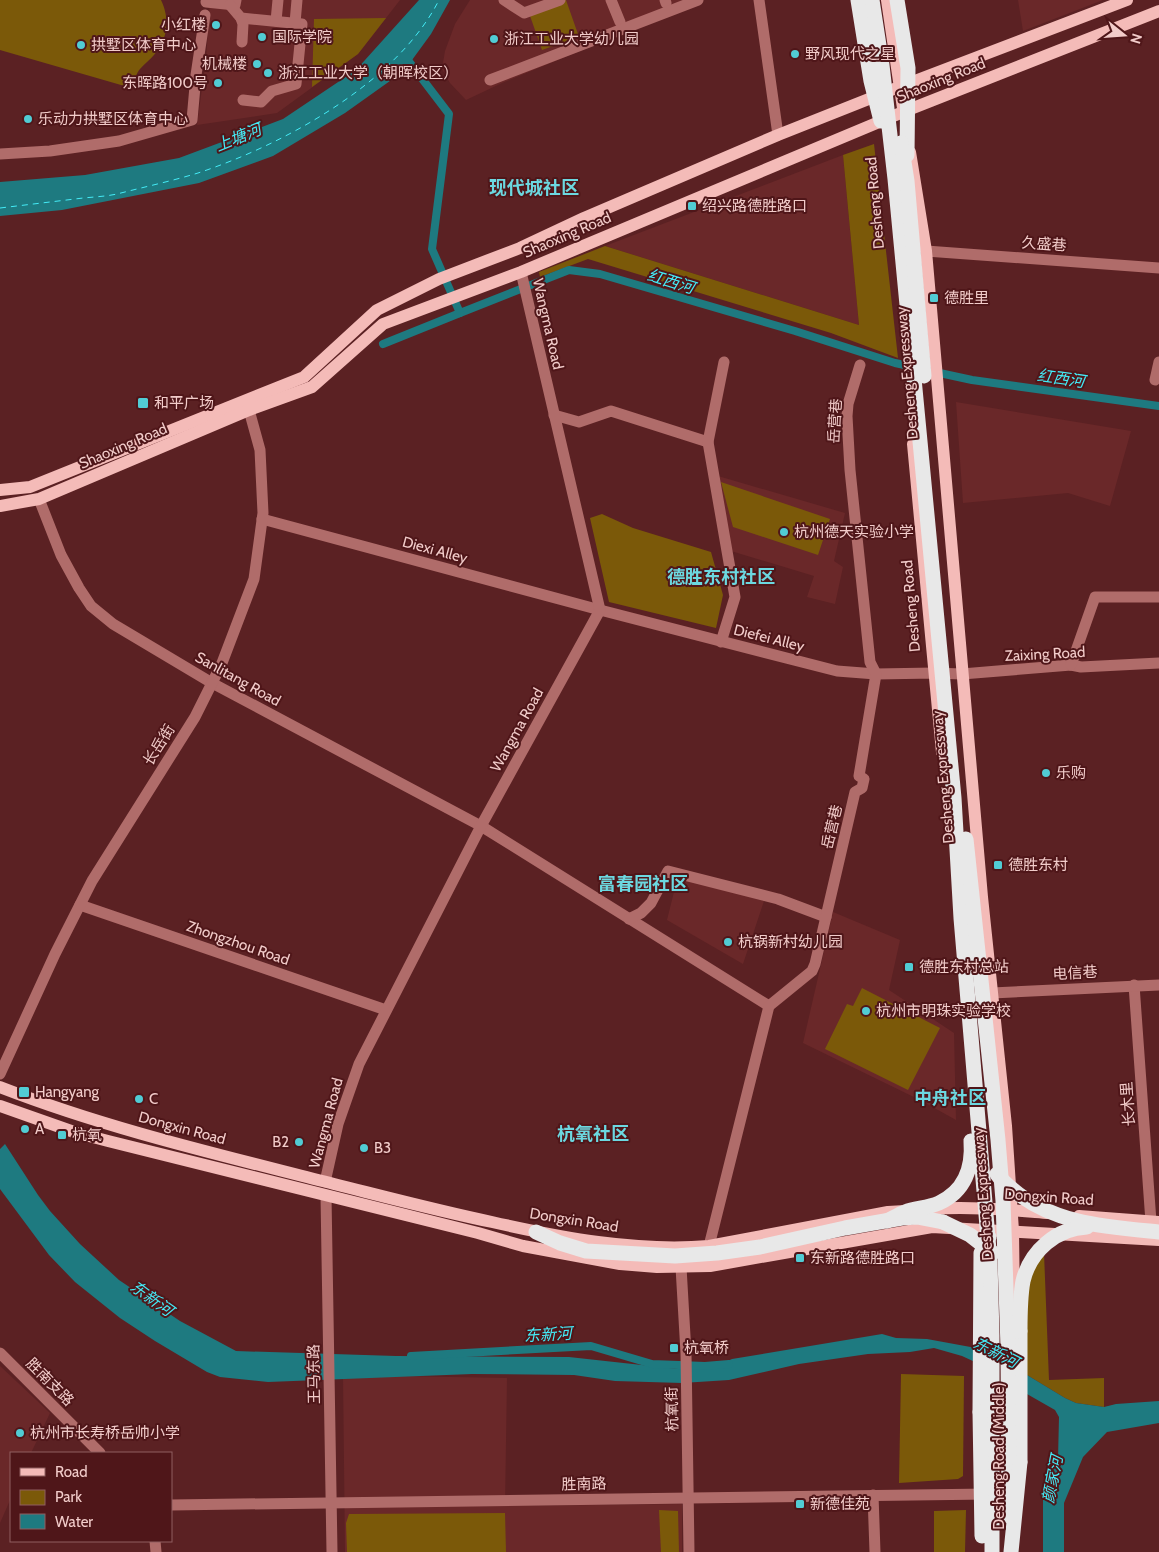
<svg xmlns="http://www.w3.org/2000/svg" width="1159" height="1552" font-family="Cabin,'Noto Sans SC',sans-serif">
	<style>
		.built { fill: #6a2829 }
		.green { fill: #7b5909 }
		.water { fill: #1e7a80 }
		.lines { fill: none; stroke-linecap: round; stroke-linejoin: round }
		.canal { stroke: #1e7a80; stroke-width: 8 }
		.ferry { stroke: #44ecf7; stroke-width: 1; stroke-dasharray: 6 5; stroke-linecap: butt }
		.minor { stroke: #b06c6a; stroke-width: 11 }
		.major { stroke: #f4bbb8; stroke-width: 12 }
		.highway { stroke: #e8e8e8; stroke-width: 15 }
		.highway-bridge { stroke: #e8e8e8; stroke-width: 15 }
		.poi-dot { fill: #51ccd4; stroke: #4f1619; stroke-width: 2 }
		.labels { text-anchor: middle; stroke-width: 4; stroke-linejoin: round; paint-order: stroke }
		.poi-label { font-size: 15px; fill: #f2ccca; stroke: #4f1619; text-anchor: start }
		.street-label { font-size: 15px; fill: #f2ccca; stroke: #4f1619 }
		.water-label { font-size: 16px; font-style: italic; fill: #44ecf7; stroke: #4f1619 }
		.quarter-label { font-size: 18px; font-weight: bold; fill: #6cd8e0; stroke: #4f1619 }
	</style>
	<rect width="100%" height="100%" fill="#5b2123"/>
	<g class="built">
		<path d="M210,0H400L358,54L277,113L197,125L206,59Z"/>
		<path d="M470,0H704L502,83L466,100L450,83L442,69L445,51L455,24Z"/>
		<path d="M1018,0H1103L1023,31Z"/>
		<path d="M843,155L859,325L605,246Z"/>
		<path d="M956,402L1131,431L1110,506L1068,493L963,503Z"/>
		<path d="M718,476L845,513L834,561L843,567L835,604L807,597L814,576L731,551Z"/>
		<path d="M678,876L764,901L743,964L667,920Z"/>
		<path d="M833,912L900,940L889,990L954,1033L956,1120L920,1100L803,1043Z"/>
		<path d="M0,1366L50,1413L31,1453H11V1498L0,1523Z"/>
		<path d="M343,1375L507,1378L505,1506L682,1504V1552H345Z"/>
	</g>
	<g class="green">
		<path d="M0,0H161C170,18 168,40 154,55C150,60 144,64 140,69C136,73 135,81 133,87L121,85L0,50Z"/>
		<path d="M566,0L579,37L542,50L529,13Z"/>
		<path d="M386,18L358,54L312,87L314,19Z"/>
		<path d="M874,144L898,358L831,333L588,259L540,277L539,272L605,246L859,325L843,155Z"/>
		<path d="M721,482L830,519L818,555L733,527Z"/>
		<path d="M602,514L633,528L711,552L723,595L716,628L609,602L590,518Z"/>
		<path d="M862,988L940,1028L908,1090L825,1049L847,1004L853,1006Z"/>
		<path d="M1044,1253L1049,1380L1104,1378V1407L1076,1403L1065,1398L1027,1375V1295L1030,1281L1034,1269Z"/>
		<path d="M901,1374L964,1376L963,1476L958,1479L899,1483Z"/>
		<path d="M659,1510L678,1511L679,1552H661Z"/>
		<path d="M966,1510L965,1552H934V1511Z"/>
		<path d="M505,1513L506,1552H347L346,1523L349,1514Z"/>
	</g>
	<g class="water">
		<path d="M419,0H450L431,34L404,71L345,113L273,156L199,183L62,210L0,216V182L85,175L179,158L283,119L356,70Z"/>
		<path d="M5,1144L38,1195L50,1211L80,1244L119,1280L180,1321L236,1351L396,1356L569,1357L678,1369L712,1368L732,1359L882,1334L896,1338L927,1339L976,1348L975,1362L962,1356L934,1348L910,1352L868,1354L799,1364L729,1380L682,1383L615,1381L574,1375L472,1374L268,1382L220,1377L207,1372L155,1341L120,1318L75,1282L49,1255L0,1189V1149Z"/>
		<path d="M1027,1375L1065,1398L1076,1403L1104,1407L1116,1404L1159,1401V1423L1107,1432L1083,1457L1064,1503V1552H1043V1499L1052,1469L1058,1459L1059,1417L1055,1410L1027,1394Z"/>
	</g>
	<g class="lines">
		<g class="canal">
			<path d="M404,55L449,114L432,249L460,313L569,270L600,274L795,331L895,363L914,367"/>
			<path d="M383,344L460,313"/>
			<path d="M935,372L972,380L1159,406"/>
			<path d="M411,1356L591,1346L652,1364L705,1366L729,1364"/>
		</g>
		<path class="ferry" d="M0,208C25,205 50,202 75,199C89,197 103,197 117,194C144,187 172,181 198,173C283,145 397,83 439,0"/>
		<g class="minor">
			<path d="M504,0L524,13L560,0"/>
			<path d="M611,0L620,22"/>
			<path d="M665,0L666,3"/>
			<path d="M759,0L778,135"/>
			<path d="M206,2L235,5L236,0"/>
			<path d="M230,5L241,18L302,24L296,84L272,91L261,102L243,100"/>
			<path d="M241,18L243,24L242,42"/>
			<path d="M276,21L278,0"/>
			<path d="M295,23L297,0"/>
			<path d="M490,80L698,0"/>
			<path d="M0,154L50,151L119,141L192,120L196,75L205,15"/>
			<path d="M926,251L1159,268"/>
			<path d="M1155,380L1159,362"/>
			<path d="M554,415L579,422L611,411L708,442"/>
			<path d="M39,499L61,555L79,588L91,606L113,624L212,683L481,826L769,1006"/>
			<path d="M262,519L600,610L837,671L876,674L934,673L962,674L1071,665L1081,667L1159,663"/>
			<path d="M721,642L735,597L708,442L724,362"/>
			<path d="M1071,665L1095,597H1159"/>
			<path d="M80,905L386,1010"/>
			<path d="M629,919L641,913L651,903L668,871L778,899L826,917"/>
			<path d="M1134,985L1151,1222"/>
			<path d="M992,993L1159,985"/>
			<path d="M0,1074L55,954L92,881L195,717L222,663L254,579L263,513L260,450L249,410"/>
			<path d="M325,1182L338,1124L359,1064L481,826L600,610L521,272"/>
			<path d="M326,1196L332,1552"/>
			<path d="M709,1246L769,1006L812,971L815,964L855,792L862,788L864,779L859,776L876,674L870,662L850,470L847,416L848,404L860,365"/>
			<path d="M681,1267L686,1353L689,1552"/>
			<path d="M0,1353L100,1453"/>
			<path d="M873,1495L875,1552"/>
			<path d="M171,1505L989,1494"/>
			<path d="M155,1541L156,1552"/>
		</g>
		<g class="major">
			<path d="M887,0L903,108"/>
			<path d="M910,152L926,251L982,897L1006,1126L1013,1231L1014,1307"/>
			<path d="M913,444L942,752"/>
			<path d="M0,490L30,487L304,377L377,310L439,279L520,248L584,218L778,135L899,87L1127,0"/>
			<path d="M0,506L39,499L249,410L312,387L383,324L521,272L903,112L1159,11"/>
			<path d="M0,1087C108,1129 221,1155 334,1184C386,1197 439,1211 492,1222C563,1238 637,1252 709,1246L888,1212L905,1211"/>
			<path d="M0,1106L74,1132L108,1141L478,1233L523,1246L620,1264L657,1267L710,1266L932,1227L1159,1240"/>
			<path d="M930,1209C970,1206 1010,1210 1049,1213"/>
			<path d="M1079,1216L1159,1222"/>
		</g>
		<g class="highway">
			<path d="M536,1232L560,1243L586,1251L675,1256L717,1253L760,1247L845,1228L902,1218L917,1217L943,1222"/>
			<path d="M1020,1331V1462"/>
			<path d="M1008,1347L1009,1516"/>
			<path d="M980,1412L981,1253L989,1237"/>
		</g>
		<g class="highway-bridge">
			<path d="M858,0L871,81L881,121"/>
			<path d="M872,0L882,65L895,179L954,798L961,918L990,1262L992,1335V1552"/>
			<path d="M897,0L908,68L907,155"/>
			<path d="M901,143L907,181L924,376"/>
			<path d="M966,839L998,1140L1003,1201L1008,1347"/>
			<path d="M997,1174C1001,1180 1006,1184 1011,1188C1052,1224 1107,1227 1159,1232"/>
			<path d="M887,1221C893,1218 899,1214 905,1212C916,1208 928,1208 939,1203C965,1191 973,1167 971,1141"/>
			<path d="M943,1222L970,1235L993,1253"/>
			<path d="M1020,1331C1020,1315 1020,1297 1023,1281C1030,1251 1057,1228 1087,1227"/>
			<path d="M980,1412L982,1536"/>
			<path d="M1011,1552L1020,1462"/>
		</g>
	</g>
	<g class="poi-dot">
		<circle cx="216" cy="25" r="5"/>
		<circle cx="262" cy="37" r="5"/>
		<circle cx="494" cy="39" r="5"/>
		<circle cx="81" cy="45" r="5"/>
		<circle cx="795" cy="54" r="5"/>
		<circle cx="257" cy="64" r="5"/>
		<circle cx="268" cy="73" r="5"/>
		<circle cx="218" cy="83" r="5"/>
		<circle cx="28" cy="119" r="5"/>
		<rect x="687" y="201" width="10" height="10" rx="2.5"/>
		<rect x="929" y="293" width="10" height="10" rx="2.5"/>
		<rect x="137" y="397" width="12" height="12" rx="2.5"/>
		<circle cx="784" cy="532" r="5"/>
		<circle cx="1046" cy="773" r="5"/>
		<rect x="993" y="860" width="10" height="10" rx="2.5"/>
		<circle cx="728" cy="942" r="5"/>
		<rect x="904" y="962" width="10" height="10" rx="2.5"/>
		<circle cx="866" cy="1011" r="5"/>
		<rect x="18" y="1086" width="12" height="12" rx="2.5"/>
		<circle cx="139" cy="1099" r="5"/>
		<circle cx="25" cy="1129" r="5"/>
		<rect x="57" y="1130" width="10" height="10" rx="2.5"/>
		<circle cx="299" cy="1142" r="5"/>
		<circle cx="364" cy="1148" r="5"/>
		<rect x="795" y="1253" width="10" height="10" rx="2.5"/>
		<rect x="669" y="1343" width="10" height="10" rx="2.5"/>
		<circle cx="20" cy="1433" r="5"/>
		<rect x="795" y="1499" width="10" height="10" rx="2.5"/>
	</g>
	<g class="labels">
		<g class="poi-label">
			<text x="206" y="30" text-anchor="end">小红楼</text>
			<text x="272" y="42">国际学院</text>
			<text x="504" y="44">浙江工业大学幼儿园</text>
			<text x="91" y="50">拱墅区体育中心</text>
			<text x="805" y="59">野风现代之星</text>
			<text x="247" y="69" text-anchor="end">机械楼</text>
			<text x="278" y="78">浙江工业大学（朝晖校区）</text>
			<text x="208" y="88" text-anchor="end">东晖路100号</text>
			<text x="38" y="124">乐动力拱墅区体育中心</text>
			<text x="702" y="211">绍兴路德胜路口</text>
			<text x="944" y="303">德胜里</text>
			<text x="154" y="408">和平广场</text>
			<text x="794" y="537">杭州德天实验小学</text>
			<text x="1056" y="778">乐购</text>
			<text x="1008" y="870">德胜东村</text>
			<text x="738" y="947">杭锅新村幼儿园</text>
			<text x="919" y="972">德胜东村总站</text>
			<text x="876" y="1016">杭州市明珠实验学校</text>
			<text x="35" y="1097">Hangyang</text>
			<text x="149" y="1104">C</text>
			<text x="35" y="1134">A</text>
			<text x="72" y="1140">杭氧</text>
			<text x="289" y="1147" text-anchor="end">B2</text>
			<text x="374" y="1153">B3</text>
			<text x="810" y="1263">东新路德胜路口</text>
			<text x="684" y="1353">杭氧桥</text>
			<text x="30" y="1438">杭州市长寿桥岳帅小学</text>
			<text x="810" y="1509">新德佳苑</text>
		</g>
		<g class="street-label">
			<text transform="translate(941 80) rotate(-22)" y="5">Shaoxing Road</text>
			<text transform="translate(875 203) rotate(-95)" y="5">Desheng Road</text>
			<text transform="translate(567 235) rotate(-23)" y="5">Shaoxing Road</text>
			<text transform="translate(1044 244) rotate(4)" y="5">久盛巷</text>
			<text transform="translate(548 324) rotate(77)" y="5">Wangma Road</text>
			<text transform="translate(907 373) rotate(-95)" y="5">Desheng Expressway</text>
			<text transform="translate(835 421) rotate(-87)" y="5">岳营巷</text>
			<text transform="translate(123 446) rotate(-23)" y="5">Shaoxing Road</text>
			<text transform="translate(435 550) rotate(15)" y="5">Diexi Alley</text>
			<text transform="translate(911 606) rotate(-95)" y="5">Desheng Road</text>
			<text transform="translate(769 638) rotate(14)" y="5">Diefei Alley</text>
			<text transform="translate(1045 654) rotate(-3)" y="5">Zaixing Road</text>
			<text transform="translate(238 679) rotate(29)" y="5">Sanlitang Road</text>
			<text transform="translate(517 730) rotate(-61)" y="5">Wangma Road</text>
			<text transform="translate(159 745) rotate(-58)" y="5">长岳街</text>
			<text transform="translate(943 777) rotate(-95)" y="5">Desheng Expressway</text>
			<text transform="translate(832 827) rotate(-77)" y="5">岳营巷</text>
			<text transform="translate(238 943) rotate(19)" y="5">Zhongzhou Road</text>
			<text transform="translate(1075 973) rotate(-3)" y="5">电信巷</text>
			<text transform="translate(1128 1104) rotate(-94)" y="5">长木里</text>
			<text transform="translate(326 1123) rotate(-75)" y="5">Wangma Road</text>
			<text transform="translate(182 1128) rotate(15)" y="5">Dongxin Road</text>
			<text transform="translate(983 1194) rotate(-94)" y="5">Desheng Expressway</text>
			<text transform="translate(1049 1197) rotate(4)" y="5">Dongxin Road</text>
			<text transform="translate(574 1220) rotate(9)" y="5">Dongxin Road</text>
			<text transform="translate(314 1374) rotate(-91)" y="5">王马东路</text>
			<text transform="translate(50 1382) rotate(45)" y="5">胜南支路</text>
			<text transform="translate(672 1409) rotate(-91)" y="5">杭氧街</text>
			<text transform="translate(999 1456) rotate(-90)" y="5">Desheng Road (Middle)</text>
			<text transform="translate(584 1484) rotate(-1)" y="5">胜南路</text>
		</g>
		<g class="water-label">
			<text transform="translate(238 137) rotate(-22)" y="6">上塘河</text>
			<text transform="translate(671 281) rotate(17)" y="6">红西河</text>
			<text transform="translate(1061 378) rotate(8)" y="6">红西河</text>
			<text transform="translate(152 1298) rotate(36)" y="6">东新河</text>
			<text transform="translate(548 1334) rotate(-3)" y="6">东新河</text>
			<text transform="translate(996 1352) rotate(27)" y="6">东新河</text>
			<text transform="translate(1052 1479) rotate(-79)" y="6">颜家河</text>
		</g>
		<g class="quarter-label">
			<text x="534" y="194">现代城社区</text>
			<text x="721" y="583">德胜东村社区</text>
			<text x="643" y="890">富春园社区</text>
			<text x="950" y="1104">中舟社区</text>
			<text x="593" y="1140">杭氧社区</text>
		</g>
	</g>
	<rect x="10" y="1452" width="162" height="90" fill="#4f1619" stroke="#905f60"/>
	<rect x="20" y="1468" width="25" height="8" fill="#f4bbb8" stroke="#905f60"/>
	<text x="55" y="1477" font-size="15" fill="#f2ccca">Road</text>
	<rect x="20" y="1490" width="25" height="15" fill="#7b5909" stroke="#905f60"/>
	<text x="55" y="1502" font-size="15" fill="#f2ccca">Park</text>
	<rect x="20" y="1514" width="25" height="15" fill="#1e7a80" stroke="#905f60"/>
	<text x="55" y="1527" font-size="15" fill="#f2ccca">Water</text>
	<g transform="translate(1124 35) rotate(107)" stroke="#4f1619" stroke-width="4" paint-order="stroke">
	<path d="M0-4L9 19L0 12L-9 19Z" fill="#f2ccca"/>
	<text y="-8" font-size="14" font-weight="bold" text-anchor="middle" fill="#f2ccca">N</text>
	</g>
</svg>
